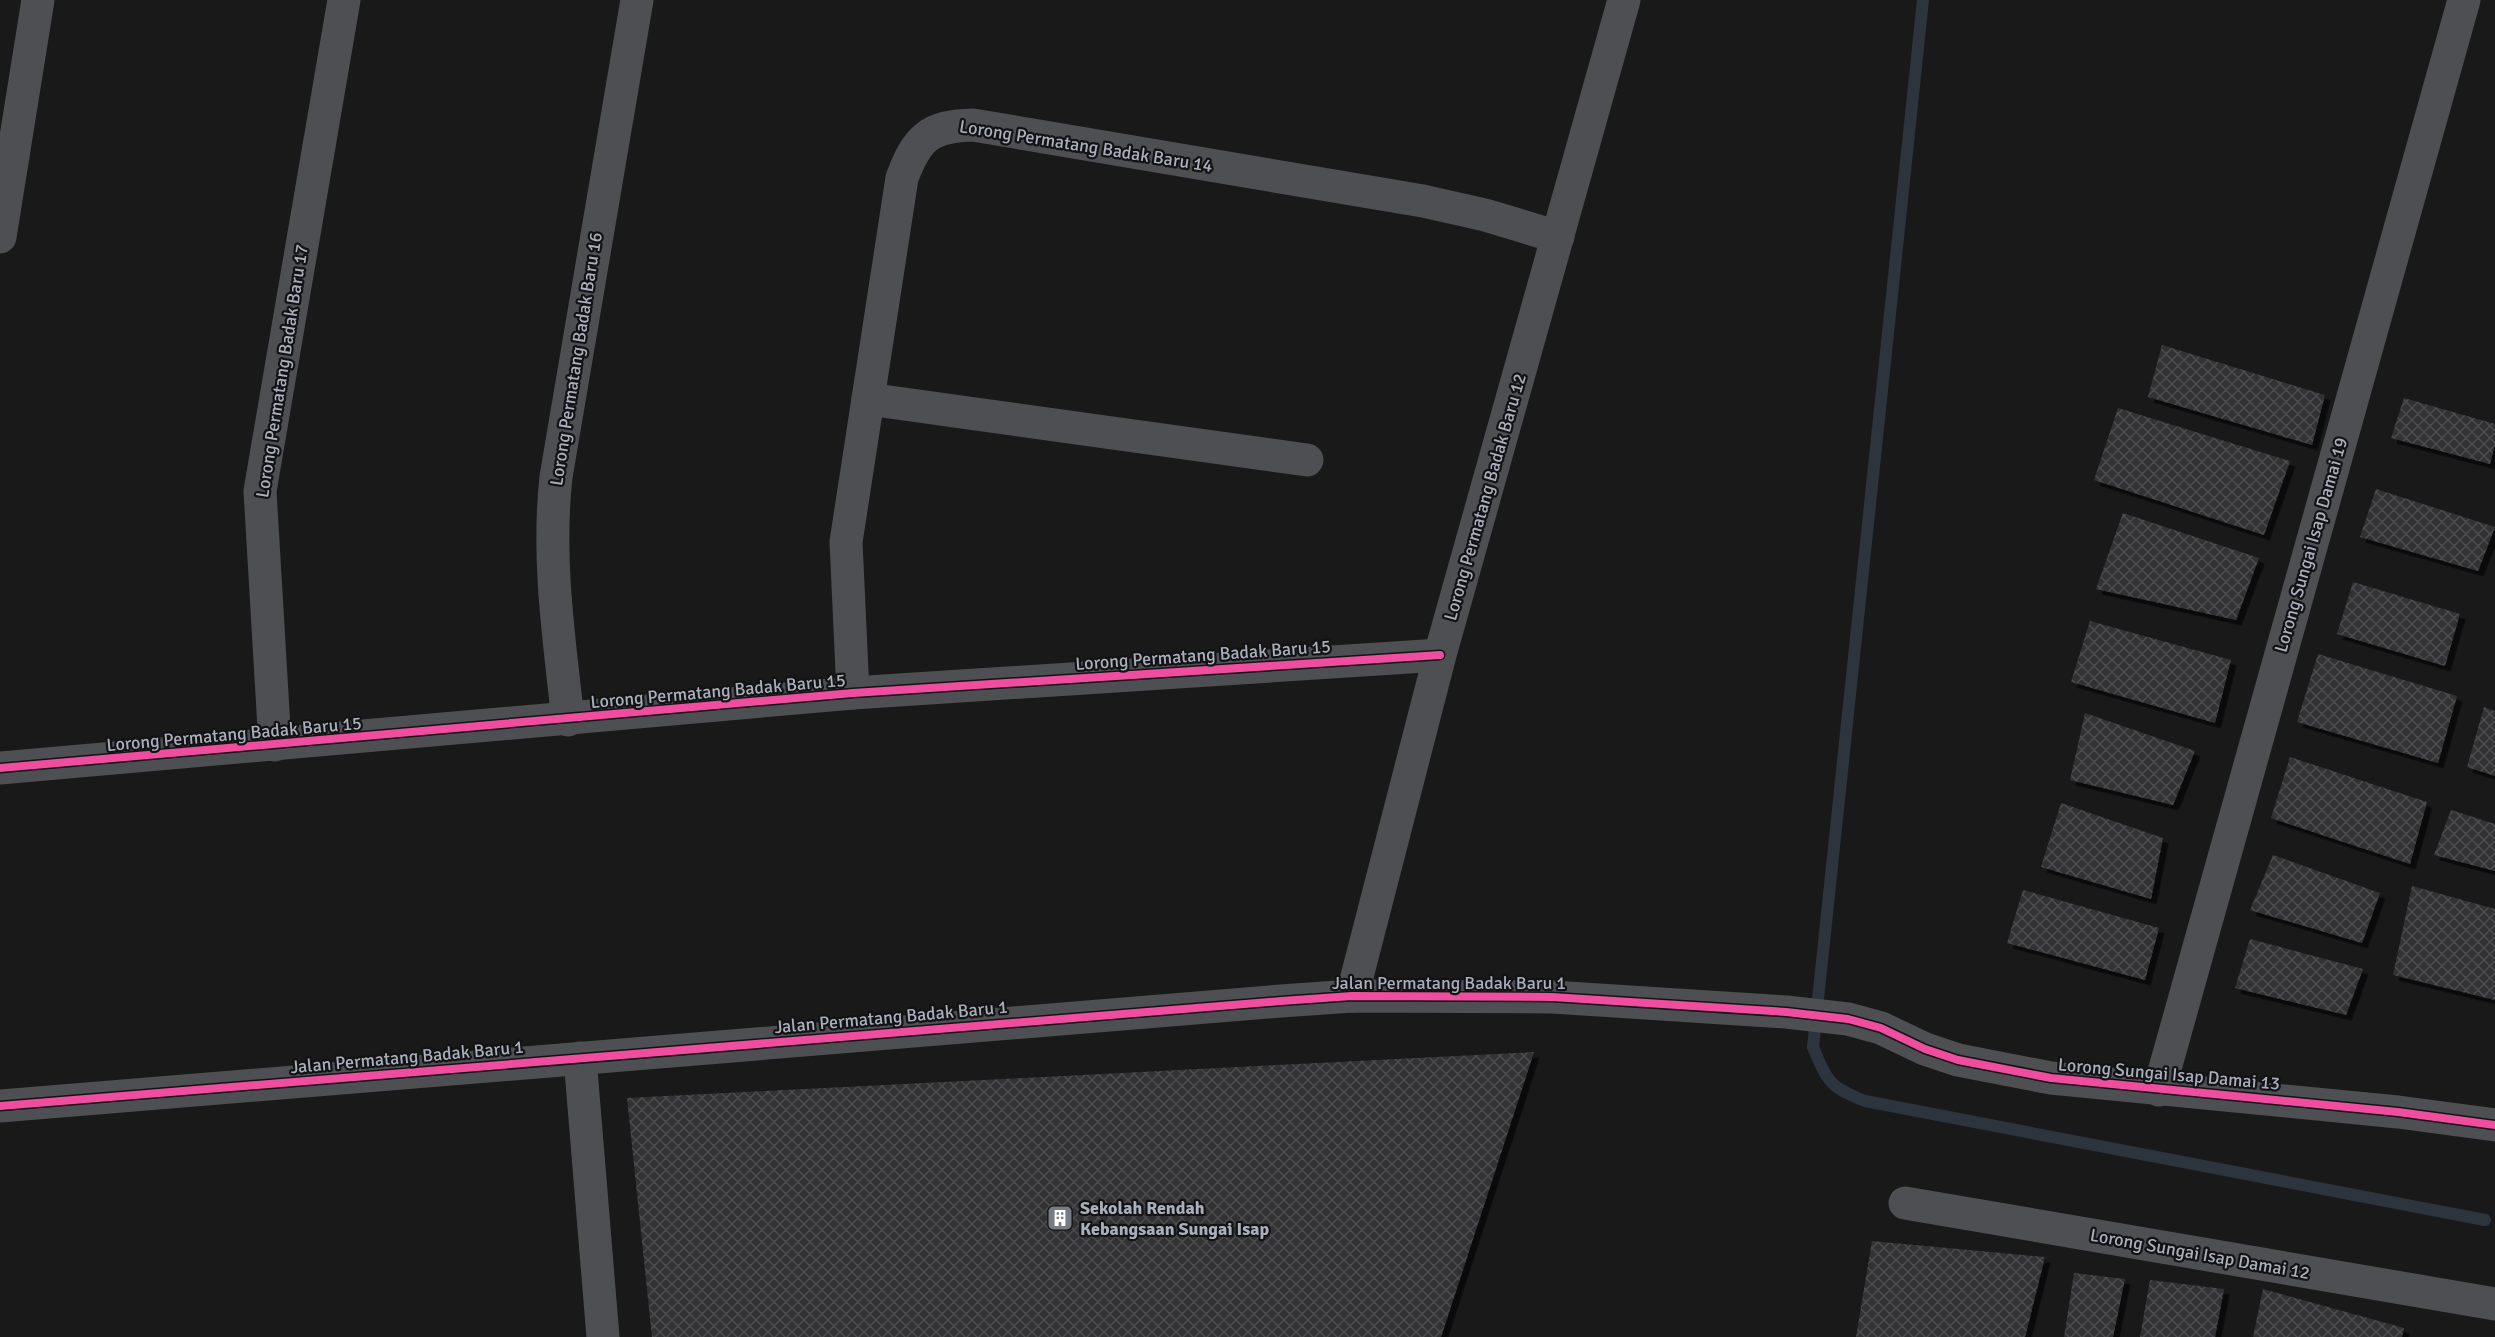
<svg xmlns="http://www.w3.org/2000/svg" width="2495" height="1337" font-family="Signika,sans-serif">
	<style>
		.lines { fill: none; stroke-linecap: round; stroke-linejoin: round }
		.stream { stroke: #2c353d; stroke-width: 12 }
		.building { fill: url(#building-cross-hatch); filter: url(#shadow) }
		.minor { stroke: #4d4f53; stroke-width: 33 }
		.cycleway-casing { stroke: #131316; stroke-width: 11 }
		.cycleway { stroke: #ef4d9e; stroke-width: 8 }
		.labels { text-anchor: middle; stroke-width: 4.5; stroke-linejoin: round; paint-order: stroke }
		.street-label { font-size: 18px; fill: #aab0bb; stroke: #131316 }
		.poi-label { font-size: 18px; font-weight: bold; fill: #aab0bb; stroke: #131316; text-anchor: start }
	</style>
	<defs>
		<pattern id="building-cross-hatch" width="8" height="8" patternUnits="userSpaceOnUse" patternTransform="scale(1.5)"><rect width="8" height="8" fill="#323234"/><path d="M0 0l8 8M0 8l8-8" fill="none" stroke="#4d4d4f"/></pattern>
		<filter id="shadow"><feDropShadow dx="5.5" dy="5.5" stdDeviation="0" flood-color="#0009"/></filter>
	</defs>
	<rect width="100%" height="100%" fill="#19191a"/>
	<g class="lines">
		<path class="stream" d="M1923,0L1813,1047C1828,1083 1830,1087 1865,1101L2485,1220"/>
	</g>
	<g class="building">
		<path d="M2162,345L2325,395L2312,445L2148,397Z"/>
		<path d="M2404,398L2495,424V444L2490,464L2391,438Z"/>
		<path d="M2118,408L2290,461L2264,535L2094,480Z"/>
		<path d="M2376,489L2495,527L2478,571L2360,537Z"/>
		<path d="M2123,513L2259,558L2236,620L2096,589Z"/>
		<path d="M2353,582L2460,614L2445,666L2337,634Z"/>
		<path d="M2090,621L2231,660L2215,723L2071,682Z"/>
		<path d="M2318,654L2457,696L2438,763L2297,722Z"/>
		<path d="M2484,707L2495,711V776L2467,767Z"/>
		<path d="M2085,713L2195,751L2173,805L2070,780Z"/>
		<path d="M2290,757L2427,802L2410,864L2271,818Z"/>
		<path d="M2061,803L2163,838L2151,899L2041,867Z"/>
		<path d="M2451,810L2495,824V871L2434,855Z"/>
		<path d="M2273,855L2380,893L2362,943L2250,910Z"/>
		<path d="M2412,886L2495,909V1000L2393,975Z"/>
		<path d="M2023,890L2159,928L2145,980L2007,943Z"/>
		<path d="M2250,939L2363,969L2346,1015L2235,988Z"/>
		<path d="M1534,1052L1441,1337H652L627,1098Z"/>
		<path d="M1872,1241L2045,1257L2025,1337H1856Z"/>
		<path d="M2074,1273L2125,1279L2113,1337H2064Z"/>
		<path d="M2150,1280L2224,1289L2215,1337H2140Z"/>
		<path d="M2263,1289L2404,1328L2402,1337H2253Z"/>
	</g>
	<g class="lines">
		<g class="minor">
			<path d="M0,237L38,0"/>
			<path d="M868,399L1307,460"/>
			<path d="M853,693L846,542L902,178C917,138 929,126 973,125L1423,201L1485,215L1558,237"/>
			<path d="M568,720C559,638 547,559 556,477L637,0"/>
			<path d="M275,745L260,491L344,0"/>
			<path d="M0,768L853,693L1440,655"/>
			<path d="M1352,996L1440,655L1624,0"/>
			<path d="M580,1058L603,1337"/>
			<path d="M2159,1090L2464,0"/>
			<path d="M0,1106L1281,1001L1352,996L1552,997L1786,1012L1848,1019L1881,1028L1925,1049L1958,1060L2051,1078L2398,1112L2495,1125"/>
			<path d="M1905,1203L2495,1304"/>
		</g>
		<g class="cycleway-casing">
			<g id="cycleway">
				<path d="M0,768L853,693L1440,655"/>
				<path d="M0,1106L1281,1001L1352,996L1552,997L1786,1012L1848,1019L1881,1028L1925,1049L1958,1060L2051,1078L2398,1112L2495,1125"/>
			</g>
		</g>
		<use href="#cycleway" class="cycleway"/>
	</g>
	<defs>
		<g id="building-square" transform="scale(1.35)"><rect x="-9" y="-9" width="18" height="18" rx="4" fill="#777b83" stroke="#131316"/><path d="M-4-6H4V6H1V3H-1V6H-4ZM-2.5-4.3h1.7v1.8h-1.7ZM.8-4.3h1.7v1.8H.8ZM-2.5-1h1.7V.8h-1.7ZM.8-1h1.7V.8H.8Z" fill="#fff"/></g>
	</defs>
	<g fill-rule="evenodd">
		<use href="#building-square" x="1060" y="1218"/>
	</g>
	<g class="labels">
		<g class="street-label">
			<text transform="translate(1086 146) rotate(9)" y="6">Lorong Permatang Badak Baru 14</text>
			<text transform="translate(576 359) rotate(-81)" y="6">Lorong Permatang Badak Baru 16</text>
			<text transform="translate(282 371) rotate(-81)" y="6">Lorong Permatang Badak Baru 17</text>
			<text transform="translate(1485 497) rotate(-74)" y="6">Lorong Permatang Badak Baru 12</text>
			<text transform="translate(2311 545) rotate(-74)" y="6">Lorong Sungai Isap Damai 19</text>
			<text transform="translate(1203 655) rotate(-4)" y="6">Lorong Permatang Badak Baru 15</text>
			<text transform="translate(718 691) rotate(-5)" y="6">Lorong Permatang Badak Baru 15</text>
			<text transform="translate(234 734) rotate(-5)" y="6">Lorong Permatang Badak Baru 15</text>
			<text x="1449" y="989">Jalan Permatang Badak Baru 1</text>
			<text transform="translate(891 1017) rotate(-5)" y="6">Jalan Permatang Badak Baru 1</text>
			<text transform="translate(407 1057) rotate(-5)" y="6">Jalan Permatang Badak Baru 1</text>
			<text transform="translate(2169 1074) rotate(5)" y="6">Lorong Sungai Isap Damai 13</text>
			<text transform="translate(2200 1254) rotate(10)" y="6">Lorong Sungai Isap Damai 12</text>
		</g>
		<g class="poi-label">
			<text x="1080" y="1214">Sekolah Rendah<tspan x="1080" dy="21">Kebangsaan Sungai Isap</tspan></text>
		</g>
	</g>
</svg>
